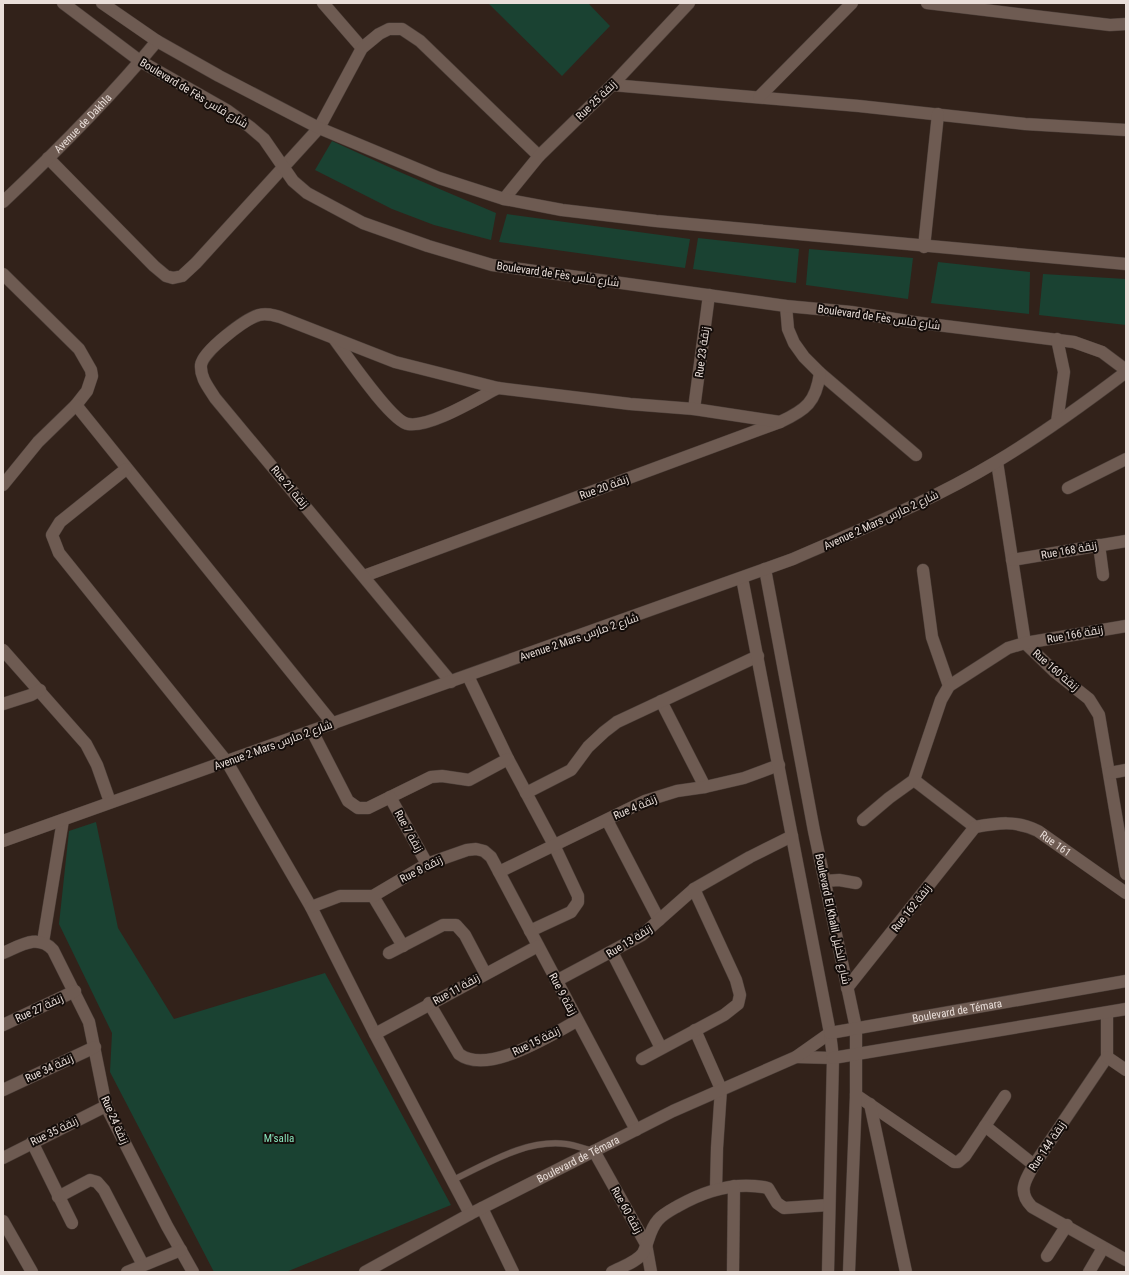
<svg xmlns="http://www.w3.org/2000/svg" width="1129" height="1275" font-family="'Roboto Condensed',Cairo,sans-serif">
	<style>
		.green { fill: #1a4232 }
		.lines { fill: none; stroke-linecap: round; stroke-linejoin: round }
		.lane-casing { stroke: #4b3e38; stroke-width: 7 }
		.street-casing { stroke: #4b3e38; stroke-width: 13 }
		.secondary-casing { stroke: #4b3e38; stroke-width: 13 }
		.lane { stroke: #6e5b52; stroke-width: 6 }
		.street { stroke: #6e5b52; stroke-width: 12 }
		.secondary { stroke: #6e5b52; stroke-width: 12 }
		.labels { text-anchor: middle; stroke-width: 4; stroke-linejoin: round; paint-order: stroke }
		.street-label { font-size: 11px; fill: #e9ded9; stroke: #140d0a }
		.park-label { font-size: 11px; fill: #88e4bc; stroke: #140d0a }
	</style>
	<rect width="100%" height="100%" fill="#32221a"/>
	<g class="green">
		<path d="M488,3H588L610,26L562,76Z"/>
		<path d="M332,141L402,173L496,213L491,240L434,225L392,209L315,170Z"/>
		<path d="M507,214L690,239L685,268L499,242Z"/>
		<path d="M698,238L799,249L796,283L693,269Z"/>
		<path d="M809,249L913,258L908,299L806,285Z"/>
		<path d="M938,262L1030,272L1029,314L931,303Z"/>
		<path d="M1043,274L1126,279V325L1039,315Z"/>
		<path d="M96,822L118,928L174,1019L325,973L451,1205L286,1272H214L110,1072L112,1033L59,924L69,831Z"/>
	</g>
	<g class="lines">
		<g class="lane-casing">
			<path id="lane" d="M451,1181C487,1164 525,1139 566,1144C575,1145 584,1149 593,1151"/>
		</g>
		<g class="street-casing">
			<g id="street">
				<path d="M323,3L362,48"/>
				<path d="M927,3L1110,25L1126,24"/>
				<path d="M612,85L859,106L1025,124L1126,130"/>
				<path d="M759,97L852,3"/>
				<path d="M48,158L154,266L166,276L173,278L182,276L196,263L319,128L362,48L379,34L389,29H402L420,41L539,156"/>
				<path d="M504,199L539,156L612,85L689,3"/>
				<path id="s1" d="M3,202C57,151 110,98 157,41"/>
				<path d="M924,247L938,114"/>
				<path d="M3,274L79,349L91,370L92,376L87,391L76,405L38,442L3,485"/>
				<path d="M786,306L788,329L794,343L804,357L820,373L916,455"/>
				<path d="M335,340C347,356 392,422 408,424C430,428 478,398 498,388"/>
				<path d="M76,405L333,724"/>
				<path d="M694,409L709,295"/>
				<path d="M997,462L1025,643L1055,672L1089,699L1099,715L1126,874"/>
				<path d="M126,469L60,522L52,535L59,553L227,762L311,907L375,1034L470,1214"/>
				<path d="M1068,488L1126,459"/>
				<path d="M1099,545L1103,575"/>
				<path d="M1012,560L1126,541"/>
				<path d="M923,570L932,637L949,686"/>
				<path d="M364,576L780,422C806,410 816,402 820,373"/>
				<path d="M3,650L86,744L97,765L110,802"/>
				<path d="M468,676L508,759L554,845L578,896V902L571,912L530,931"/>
				<path d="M451,682L215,398C209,388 200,378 201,365C203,351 245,319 259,315C266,313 273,315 280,317L395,362L498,388L630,404L694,409L780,422"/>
				<path d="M661,701L705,787"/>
				<path d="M3,704L31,695L40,690"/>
				<path d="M312,731L348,801L358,808H368L431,777L442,776L469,780L508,759"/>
				<path d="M1110,773L1126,770"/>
				<path d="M914,780L975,827"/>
				<path d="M526,793L571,770L588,747L604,732L617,722L758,656"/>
				<path d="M390,797L427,864"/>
				<path d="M607,820L659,920"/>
				<path d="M863,820L889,798L914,780L941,700L949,686L1008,648L1025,643L1126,626"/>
				<path id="s2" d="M975,827C998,823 1016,820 1038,831L1126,893"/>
				<path d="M499,872L645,801L677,791L705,787L744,778L779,765"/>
				<path d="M825,881L839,880L856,883"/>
				<path d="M373,896L403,946"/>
				<path d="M311,907L340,896H373L427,864L467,850L476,849L484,851L491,857L499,872L636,1130"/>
				<path d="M43,942L63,820"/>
				<path d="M612,952L661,1048"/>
				<path d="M3,953C20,946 38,933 53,950L89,1022L106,1106L167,1226L193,1272"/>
				<path d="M389,953L443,925H456L465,935L485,973"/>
				<path d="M556,981L642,935L694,889L750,857L792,836"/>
				<path d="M847,988L975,827"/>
				<path d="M429,1003L459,1054C488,1076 550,1035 577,1021"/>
				<path d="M1107,1013V1057L1034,1165C1025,1180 1017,1192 1032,1207L1126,1260"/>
				<path d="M3,1025L75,991"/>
				<path d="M695,1030L721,1089L717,1148L716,1189"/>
				<path d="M375,1034L538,946"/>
				<path d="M796,1057L833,1058"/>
				<path d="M1107,1057L1126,1070"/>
				<path d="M642,1059L724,1015L738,1004L740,995L736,980L694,889"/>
				<path d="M3,1090L95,1047"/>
				<path d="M856,1095L954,1162H958L965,1156L1005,1096"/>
				<path d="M870,1104L906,1272"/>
				<path d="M985,1126L1034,1165"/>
				<path d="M32,1142L72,1223"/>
				<path d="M594,1151L646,1244L651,1272"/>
				<path d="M3,1158L106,1106"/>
				<path d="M58,1197L90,1180L97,1182L104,1190L143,1265"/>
				<path d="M482,1208L513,1272"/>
				<path d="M3,1221L32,1272"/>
				<path d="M1047,1256L1067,1225"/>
				<path d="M127,1272L181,1250"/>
				<path id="s3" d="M365,1272L470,1214L673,1111L796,1057L830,1033"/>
				<path d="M612,1272C621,1267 637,1262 643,1253C649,1242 649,1230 658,1220C663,1214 671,1210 678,1206C706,1190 736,1181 768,1188L777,1203L784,1208L829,1205"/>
				<path d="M733,1272L734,1186"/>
				<path d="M1089,1272L1103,1248"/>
			</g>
		</g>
		<g class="secondary-casing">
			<g id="secondary">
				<path d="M63,3L140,61L228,111L250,127L264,139L293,181L307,193L363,223L428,246L492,265L786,306L851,312L913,322L1074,342L1102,352L1126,370"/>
				<path d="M102,3L157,41L219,76L319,128L439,178L504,199L562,210L656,221L1126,264"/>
				<path d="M1057,422L1064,372L1057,339"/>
				<path d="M765,569L814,831L856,1028V1095L849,1272"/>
				<path d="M742,578L830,1033L833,1058L828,1272"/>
				<path d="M3,841L793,559C862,529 931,501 996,462C1041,435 1084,404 1126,372"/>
				<path id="s4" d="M830,1033L1126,981"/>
				<path d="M833,1058L1126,1009"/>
			</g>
		</g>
		<use href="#lane" class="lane"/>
		<use href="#street" class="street"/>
		<use href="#secondary" class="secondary"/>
	</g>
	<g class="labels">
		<g class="street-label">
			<text transform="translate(194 93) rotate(31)" y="4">Boulevard de Fès شارع فاس</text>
			<text transform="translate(596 100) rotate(-44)" y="4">Rue 25 زنقة</text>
			<text dy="4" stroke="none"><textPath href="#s1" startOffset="112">Avenue de Dakhla</textPath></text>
			<text transform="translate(558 274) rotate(8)" y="4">Boulevard de Fès شارع فاس</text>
			<text transform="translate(879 317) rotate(8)" y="4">Boulevard de Fès شارع فاس</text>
			<text transform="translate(702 352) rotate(-82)" y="4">Rue 23 زنقة</text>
			<text transform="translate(290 487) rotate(50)" y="4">Rue 21 زنقة</text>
			<text transform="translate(604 487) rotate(-20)" y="4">Rue 20 زنقة</text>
			<text transform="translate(881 520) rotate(-25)" y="4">Avenue 2 Mars شارع 2 مارس</text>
			<text transform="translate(1069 550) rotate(-10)" y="4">Rue 168 زنقة</text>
			<text transform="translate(1075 634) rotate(-10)" y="4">Rue 166 زنقة</text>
			<text transform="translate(579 637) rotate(-19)" y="4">Avenue 2 Mars شارع 2 مارس</text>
			<text transform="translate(1056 670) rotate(41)" y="4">Rue 160 زنقة</text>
			<text transform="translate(273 745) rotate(-20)" y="4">Avenue 2 Mars شارع 2 مارس</text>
			<text transform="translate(635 807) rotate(-23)" y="4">Rue 4 زنقة</text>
			<text transform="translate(409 831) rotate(61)" y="4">Rue 7 زنقة</text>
			<text dy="4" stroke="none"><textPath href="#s2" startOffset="86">Rue 161</textPath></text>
			<text transform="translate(421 869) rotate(-27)" y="4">Rue 8 زنقة</text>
			<text transform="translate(911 908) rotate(-52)" y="4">Rue 162 زنقة</text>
			<text transform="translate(833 919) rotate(78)" y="4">Boulevard El Khalil شارع الخليل</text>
			<text transform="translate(629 941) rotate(-32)" y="4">Rue 13 زنقة</text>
			<text transform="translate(456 989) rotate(-29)" y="4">Rue 11 زنقة</text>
			<text transform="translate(563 994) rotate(62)" y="4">Rue 9 زنقة</text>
			<text transform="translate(39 1008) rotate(-25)" y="4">Rue 27 زنقة</text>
			<text dy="4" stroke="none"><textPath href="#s4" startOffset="129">Boulevard de Témara</textPath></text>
			<text transform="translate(536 1041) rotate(-26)" y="4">Rue 15 زنقة</text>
			<text transform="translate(49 1068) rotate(-25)" y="4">Rue 34 زنقة</text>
			<text transform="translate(115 1120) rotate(66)" y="4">Rue 24 زنقة</text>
			<text transform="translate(54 1131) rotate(-26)" y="4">Rue 35 زنقة</text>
			<text transform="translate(1047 1146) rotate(-56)" y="4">Rue 144 زنقة</text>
			<text dy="4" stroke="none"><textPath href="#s3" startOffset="241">Boulevard de Témara</textPath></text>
			<text transform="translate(627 1210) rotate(61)" y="4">Rue 60 زنقة</text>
		</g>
		<g class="park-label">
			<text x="279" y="1142">M'salla</text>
		</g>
	</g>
	<rect width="1129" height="1275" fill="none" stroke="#e9ded9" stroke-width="8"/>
</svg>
